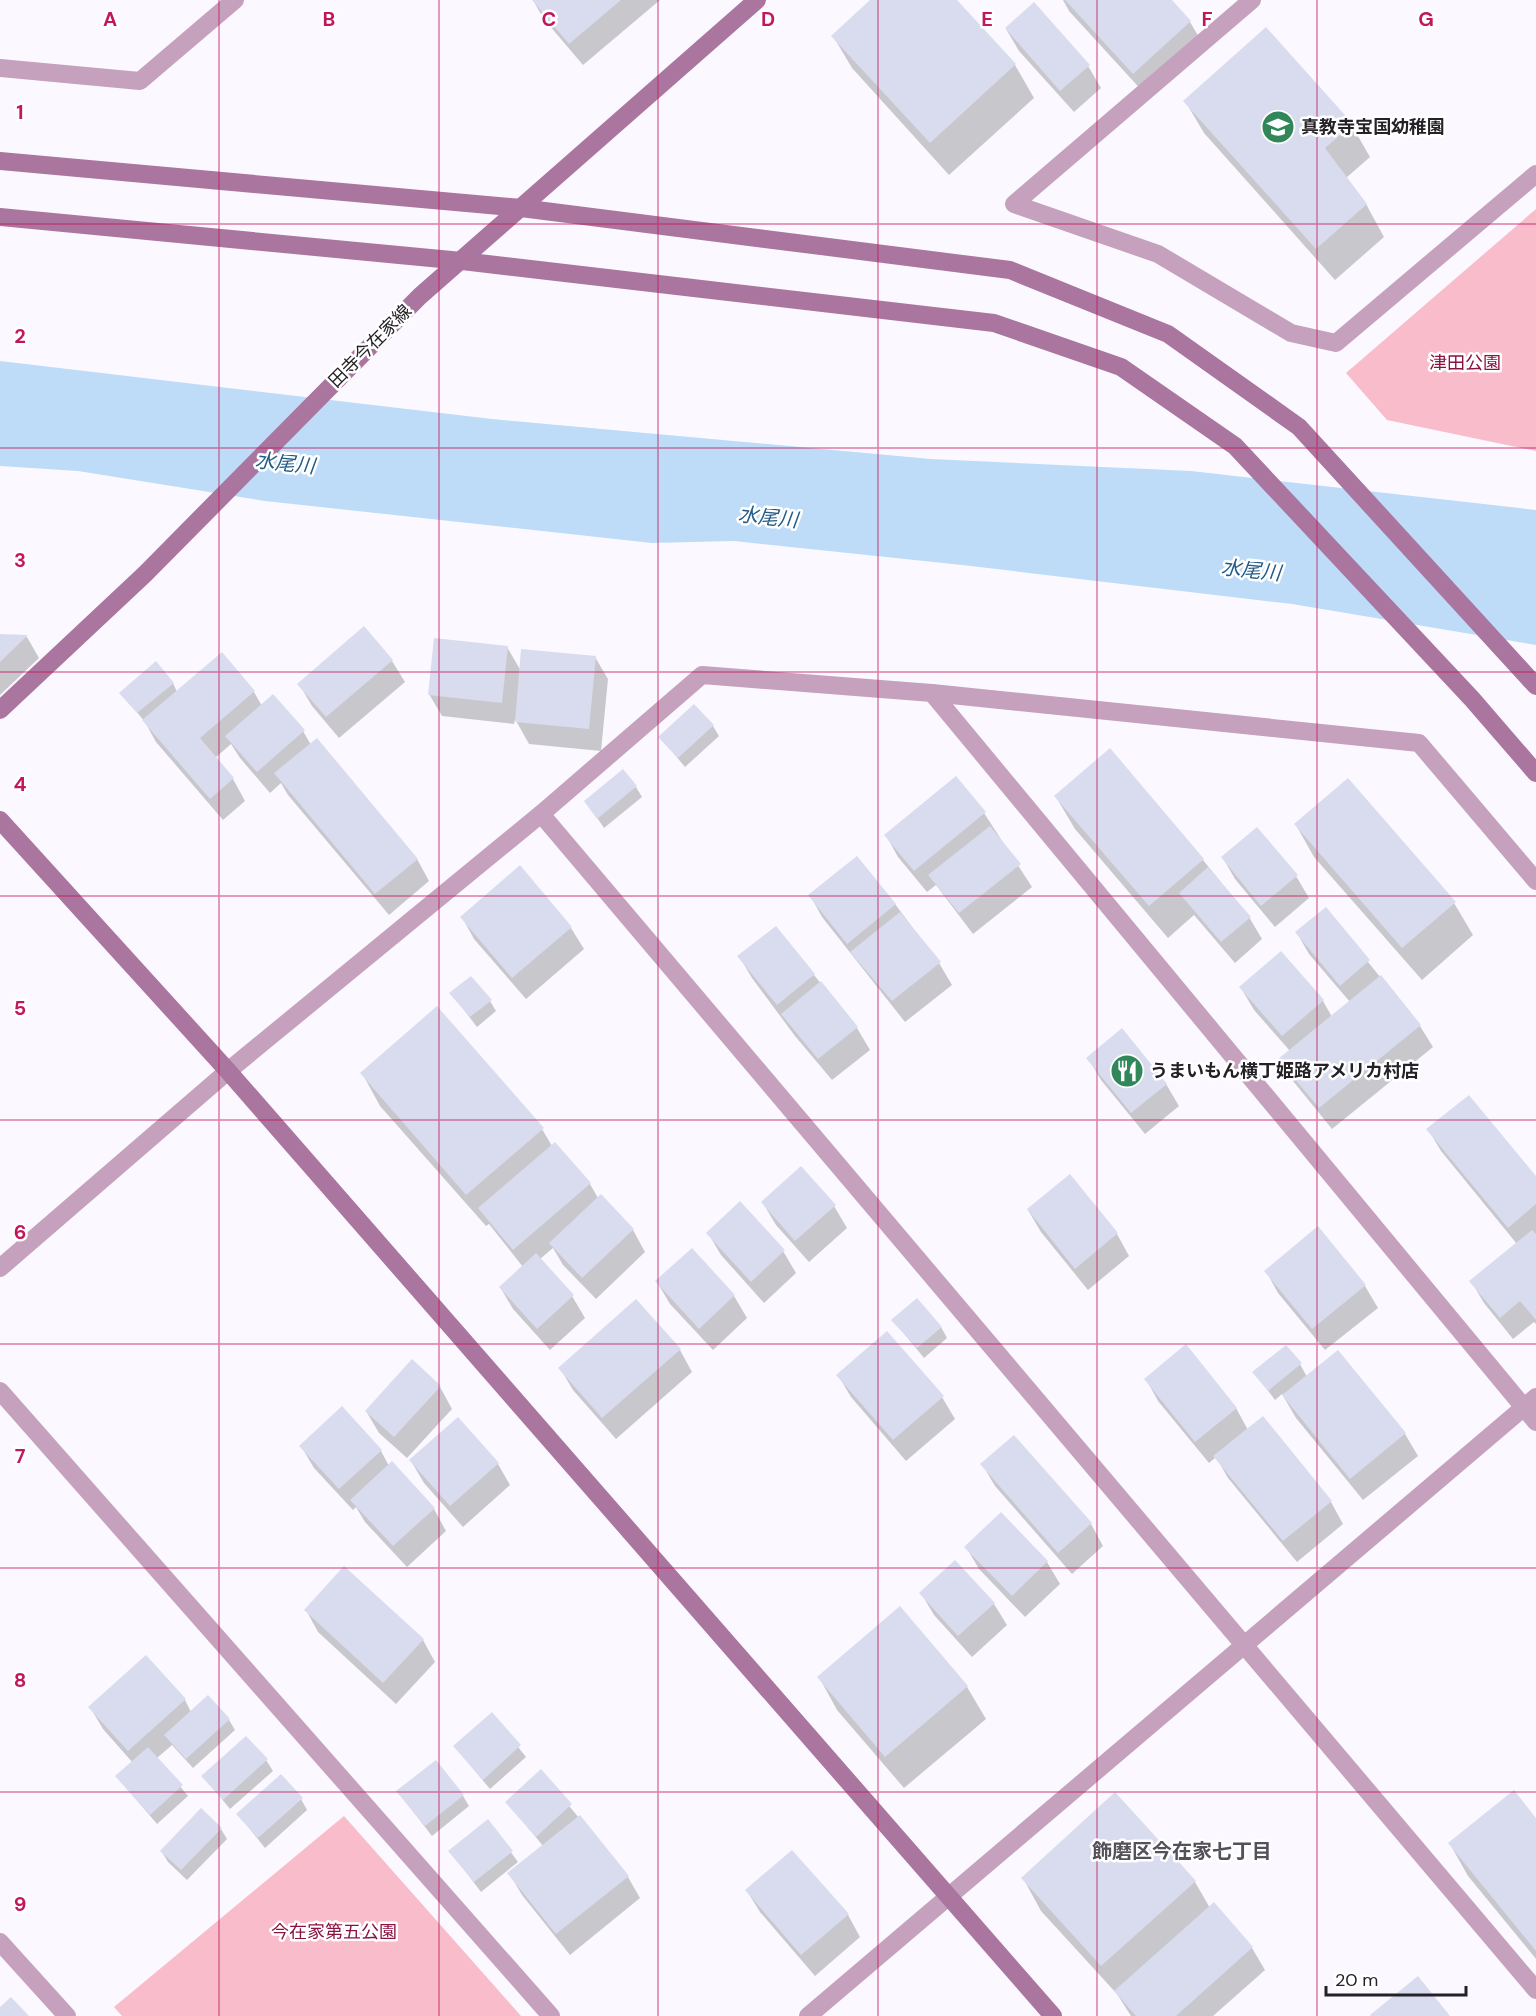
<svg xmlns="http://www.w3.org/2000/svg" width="1536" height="2016" font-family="'DM Sans','Noto Sans JP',sans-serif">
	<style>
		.green { fill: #f9bcca }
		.water { fill: #bedcf8 }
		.shadow { fill: #0003 }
		.building { fill: #d8dcee }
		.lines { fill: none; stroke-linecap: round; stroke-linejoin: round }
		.street { stroke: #c5a1bd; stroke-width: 18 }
		.secondary { stroke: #aa769f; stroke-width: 18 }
		.grid { fill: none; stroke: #c2185b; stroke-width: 1.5; stroke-opacity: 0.55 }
		.labels { text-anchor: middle; stroke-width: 5; stroke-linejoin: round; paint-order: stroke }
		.poi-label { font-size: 18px; font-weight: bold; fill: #242226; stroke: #fff; text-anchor: start }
		.street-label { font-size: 18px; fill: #242226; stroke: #fff }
		.park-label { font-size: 18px; fill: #8a1342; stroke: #fff }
		.water-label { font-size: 20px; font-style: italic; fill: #245c88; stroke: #fff }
		.neighbourhood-label { font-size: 20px; font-weight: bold; fill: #545159; stroke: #fff }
		.grid-label { font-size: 20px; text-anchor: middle; font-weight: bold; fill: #c2185b; stroke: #fff; stroke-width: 5; stroke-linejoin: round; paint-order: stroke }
	</style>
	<rect width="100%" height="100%" fill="#fbf9ff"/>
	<g class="green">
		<path d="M1536,209V451L1387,420L1346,373Z"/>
		<path d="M344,1816L521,2016H122L114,2007Z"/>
	</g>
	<path class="water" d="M0,361L492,419L931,459L1191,471L1536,510V645L1292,604L962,565L734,541L652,543L265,501L78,471L0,466Z"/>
	<g class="shadow">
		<path d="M533,0H660L583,65L543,18Z"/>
		<path d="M873,0H955L1015,65L1034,98L949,175L852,68L833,36Z"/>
		<path d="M1063,0H1170L1190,22L1203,44L1146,95L1069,11Z"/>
		<path d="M1006,29L1088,66L1101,88L1074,112L1019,51Z"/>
		<path d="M1185,101L1351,124L1370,157L1346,178L1366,204L1384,237L1335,280L1204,133Z"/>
		<path d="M0,635L27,637L39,658L0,695Z"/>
		<path d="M507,647L521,671L595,657L608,679L601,751L529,744L515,719L514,724L442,716L429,694Z"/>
		<path d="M392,661L405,682L339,738L312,706L299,684Z"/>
		<path d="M173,683L177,692H254L262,706L303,731L311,745L417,859L429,881L389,915L288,795L281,783L270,793L240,758L231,744L215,758L233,779L245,801L223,820L156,742L145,722L121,693Z"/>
		<path d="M713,726L719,736L685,767L660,737Z"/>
		<path d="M636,787L642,797L604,828L586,801Z"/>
		<path d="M1056,797L1203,860L1249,917L1262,939L1235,963L1194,915L1168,938L1075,829Z"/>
		<path d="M984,813L1032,887L973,934L936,885L927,892L898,857L886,835Z"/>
		<path d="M1296,825L1454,903L1473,935L1422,980L1314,857Z"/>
		<path d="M1223,858L1296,876L1309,898L1275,927L1235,879Z"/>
		<path d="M810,895L895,904L939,963L952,985L905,1022L822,917Z"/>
		<path d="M1325,909L1420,1026L1433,1047L1332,1129L1293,1081L1280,1059L1290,1051L1254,1010L1241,988L1280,953L1323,1001L1332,1017L1350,1002L1309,954L1297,933Z"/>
		<path d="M462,917L571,928L584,949L526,999L474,939Z"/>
		<path d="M739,956L814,975L857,1028L870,1050L832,1080L795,1036L752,978Z"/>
		<path d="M451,993L490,1001L496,1011L477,1027Z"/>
		<path d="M1088,1058L1166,1084L1179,1106L1145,1134L1101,1080Z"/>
		<path d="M362,1073L542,1129L552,1146L590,1184L598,1198L633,1230L645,1252L596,1299L563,1265L553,1248L540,1259L572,1296L585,1318L550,1350L513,1309L500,1287L523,1267L489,1224L486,1226L380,1106Z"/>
		<path d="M1428,1129L1536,1178V1324L1534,1322L1513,1339L1484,1303L1471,1281L1517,1244L1441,1151Z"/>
		<path d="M1070,1176L1117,1234L1129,1256L1088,1290L1041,1232L1028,1210Z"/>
		<path d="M763,1203L834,1206L847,1228L809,1262L776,1225Z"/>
		<path d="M1318,1229L1365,1286L1378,1308L1325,1350L1278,1293L1266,1271Z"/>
		<path d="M708,1233L783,1251L796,1273L764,1303L721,1255Z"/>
		<path d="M692,1250L734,1296L747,1318L713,1350L670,1304L657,1282Z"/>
		<path d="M893,1320L941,1327L947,1338L924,1358Z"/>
		<path d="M680,1350L692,1372L616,1439L573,1390L560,1368Z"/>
		<path d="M1338,1352L1405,1434L1418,1456L1363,1500L1296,1418L1282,1394L1275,1400L1254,1372L1300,1364L1307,1377Z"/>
		<path d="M838,1375L942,1397L955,1419L906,1461L851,1397Z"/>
		<path d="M1146,1379L1236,1408L1248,1430L1331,1502L1343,1524L1297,1562L1228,1478L1216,1457L1209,1463L1158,1401Z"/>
		<path d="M440,1387L452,1409L407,1458L379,1433L366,1411Z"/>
		<path d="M342,1408L381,1451L389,1466L392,1463L434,1509L446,1531L407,1567L365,1522L356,1507L353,1510L314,1468L301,1446Z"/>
		<path d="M1014,1437L1091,1524L1103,1546L1072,1574L995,1486L982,1464Z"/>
		<path d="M411,1461L498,1464L510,1485L463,1527L424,1483Z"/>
		<path d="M966,1547L1047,1562L1060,1584L1025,1617L979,1569Z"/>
		<path d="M921,1593L994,1604L1007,1625L972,1657L934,1615Z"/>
		<path d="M306,1610L423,1640L435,1662L396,1704L318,1632Z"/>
		<path d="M146,1658L185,1700L191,1712L229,1720L235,1730L193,1768L172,1745L157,1758L188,1796L157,1824L117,1777L133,1763L103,1729L90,1707Z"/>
		<path d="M819,1677L967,1687L986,1719L904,1788L837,1710Z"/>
		<path d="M492,1714L526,1757L490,1789L455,1747Z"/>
		<path d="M266,1760L273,1771L230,1809L203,1776Z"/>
		<path d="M541,1772L628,1877L640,1898L570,1955L522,1895L509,1873L543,1846L507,1802Z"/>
		<path d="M398,1792L463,1796L469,1806L432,1836Z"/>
		<path d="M1115,1794L1195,1882L1210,1908L1252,1948L1265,1970L1213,2016H1131L1117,1994L1041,1911L1023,1878Z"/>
		<path d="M301,1799L307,1810L265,1848L238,1814Z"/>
		<path d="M1536,1820V1959L1468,1876L1450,1844Z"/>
		<path d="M488,1821L518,1862L481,1892L450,1851Z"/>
		<path d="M221,1829L227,1839L187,1880L168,1862L162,1852Z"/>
		<path d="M747,1891L848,1915L860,1937L815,1976L760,1912Z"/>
	</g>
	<g class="building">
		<path d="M532,0H621L569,44Z"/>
		<path d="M870,0H957L1016,64L930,143L831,36Z"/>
		<path d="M1065,0H1172L1191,21L1133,74Z"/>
		<path d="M1034,2L1090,65L1060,91L1005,28Z"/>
		<path d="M1266,27L1353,124L1325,148L1367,204L1316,249L1183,101Z"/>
		<path d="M364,626L393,660L326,717L297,684Z"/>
		<path d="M0,634L28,635L0,662Z"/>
		<path d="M434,638L508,646L502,703L428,695Z"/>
		<path d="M521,649L596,656L589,729L515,722Z"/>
		<path d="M222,652L255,691L200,738L234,778L210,799L142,720Z"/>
		<path d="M156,661L174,683L137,713L119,693Z"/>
		<path d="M273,694L305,730L257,772L225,736Z"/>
		<path d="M694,704L714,725L678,758L658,737Z"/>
		<path d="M317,738L418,859L375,894L274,773Z"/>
		<path d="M1110,748L1204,859L1149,906L1054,796Z"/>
		<path d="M623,769L637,786L597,819L584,801Z"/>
		<path d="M956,776L986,812L914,871L884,835Z"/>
		<path d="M1348,778L1456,902L1402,948L1294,824Z"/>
		<path d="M990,826L1021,864L959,913L928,875Z"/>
		<path d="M1257,827L1298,875L1261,906L1221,857Z"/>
		<path d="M857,856L896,904L847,944L808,895Z"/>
		<path d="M520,865L572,927L512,978L460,917Z"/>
		<path d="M1208,867L1251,917L1221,942L1179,893Z"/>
		<path d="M1326,907L1370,960L1340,986L1295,932Z"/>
		<path d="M900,912L941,962L892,1001L850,952Z"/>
		<path d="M776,926L815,974L777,1005L737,956Z"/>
		<path d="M1281,951L1324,1000L1282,1036L1239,987Z"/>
		<path d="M1381,975L1421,1025L1319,1108L1278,1059Z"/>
		<path d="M471,976L492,1000L470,1017L449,993Z"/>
		<path d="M821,981L858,1027L818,1059L781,1014Z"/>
		<path d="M437,1006L544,1128L466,1195L360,1073Z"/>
		<path d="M1122,1028L1167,1084L1131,1113L1086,1058Z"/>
		<path d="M1469,1095L1536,1176V1204L1508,1228L1426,1129Z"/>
		<path d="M555,1142L591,1183L513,1250L478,1208Z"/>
		<path d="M801,1166L836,1205L795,1241L761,1202Z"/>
		<path d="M1070,1174L1118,1233L1075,1269L1027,1209Z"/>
		<path d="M601,1194L634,1229L582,1278L549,1243Z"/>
		<path d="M740,1201L785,1250L751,1282L706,1233Z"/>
		<path d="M1318,1226L1366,1285L1312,1329L1264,1271Z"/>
		<path d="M1532,1230L1536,1234V1320L1520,1301L1500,1318L1469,1281Z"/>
		<path d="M692,1248L735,1295L699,1329L655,1281Z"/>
		<path d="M536,1253L574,1295L537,1329L499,1287Z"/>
		<path d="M917,1298L942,1327L917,1348L891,1320Z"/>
		<path d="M636,1299L681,1349L602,1418L558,1368Z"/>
		<path d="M887,1331L944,1396L893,1440L836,1375Z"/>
		<path d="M1186,1344L1237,1408L1195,1442L1144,1379Z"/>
		<path d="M1286,1345L1302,1363L1268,1391L1252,1372Z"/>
		<path d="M1338,1350L1406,1433L1350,1479L1282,1395Z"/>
		<path d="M412,1359L441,1386L394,1437L365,1411Z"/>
		<path d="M342,1406L382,1450L339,1489L299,1446Z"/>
		<path d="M1263,1416L1332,1501L1283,1541L1213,1456Z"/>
		<path d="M458,1417L499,1463L450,1506L409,1460Z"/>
		<path d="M1014,1435L1092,1523L1058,1553L980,1464Z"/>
		<path d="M392,1461L435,1508L393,1546L350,1500Z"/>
		<path d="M1001,1512L1048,1561L1012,1596L964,1547Z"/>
		<path d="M955,1560L995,1603L958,1636L919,1593Z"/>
		<path d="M344,1566L424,1639L383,1683L304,1610Z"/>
		<path d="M900,1606L968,1686L885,1757L817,1677Z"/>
		<path d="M146,1655L186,1699L128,1751L88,1707Z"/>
		<path d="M208,1695L230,1719L186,1759L164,1735Z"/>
		<path d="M492,1712L521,1745L483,1780L453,1746Z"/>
		<path d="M246,1736L268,1759L223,1800L201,1776Z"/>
		<path d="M148,1747L183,1785L150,1815L115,1776Z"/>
		<path d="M436,1760L464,1795L425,1826L396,1791Z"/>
		<path d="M541,1769L572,1804L536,1837L505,1802Z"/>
		<path d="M281,1774L303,1798L258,1838L236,1814Z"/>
		<path d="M1514,1790L1536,1818V1951L1448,1843Z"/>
		<path d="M1115,1792L1196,1881L1101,1966L1021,1878Z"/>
		<path d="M201,1808L222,1828L181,1870L160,1851Z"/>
		<path d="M580,1815L629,1876L556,1934L507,1873Z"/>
		<path d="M488,1819L513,1851L474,1882L448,1851Z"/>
		<path d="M792,1850L849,1914L801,1955L745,1890Z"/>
		<path d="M1214,1902L1253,1947L1176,2016H1136L1114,1991Z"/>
		<path d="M1418,1976L1450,2016H1371L1370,2015Z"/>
		<path d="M11,1997L29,2016H0V2007Z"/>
	</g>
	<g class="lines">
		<g class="street">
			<path d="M1252,0L1014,204L1158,254L1291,333L1336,343L1536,174"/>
			<path d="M0,68L140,81L235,0"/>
			<path d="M932,693L1536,1422"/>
			<path d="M541,814L1536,1990"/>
			<path d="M0,1268L228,1071L541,814L702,675L932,693L1419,743L1536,881"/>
			<path d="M0,1391L551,2016"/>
			<path d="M0,1942L67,2016"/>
			<path d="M808,2016L1536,1397"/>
		</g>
		<g class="secondary">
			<path d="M0,161L521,208L1010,270L1168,334L1299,427L1536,686"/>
			<path d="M0,217L462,261L994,323L1121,367L1235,446L1472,699L1536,773"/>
			<path d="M0,710L145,574L420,296L757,0"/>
			<path d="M0,820L228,1071L1053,2016"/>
		</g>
	</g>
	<path class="grid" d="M219,0V2016M439,0V2016M658,0V2016M878,0V2016M1097,0V2016M1317,0V2016M0,224H1536M0,448H1536M0,672H1536M0,896H1536M0,1120H1536M0,1344H1536M0,1568H1536M0,1792H1536"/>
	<defs>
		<g id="school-disc" transform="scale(1.725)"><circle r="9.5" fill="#31875a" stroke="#fff"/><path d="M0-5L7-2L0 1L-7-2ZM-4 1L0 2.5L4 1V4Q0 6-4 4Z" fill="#fff"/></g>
		<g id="restaurant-disc" transform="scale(1.725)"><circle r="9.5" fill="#31875a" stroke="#fff"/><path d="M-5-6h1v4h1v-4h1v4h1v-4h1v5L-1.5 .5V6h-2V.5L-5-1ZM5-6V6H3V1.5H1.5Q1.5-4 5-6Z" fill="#fff"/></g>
	</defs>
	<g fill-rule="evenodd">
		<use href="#school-disc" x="1278" y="127"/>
		<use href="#restaurant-disc" x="1127" y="1071"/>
	</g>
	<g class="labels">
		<g class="poi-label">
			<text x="1301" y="133">真教寺宝国幼稚園</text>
			<text x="1150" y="1077">うまいもん横丁姫路アメリカ村店</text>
		</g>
		<g class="street-label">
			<text transform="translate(370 346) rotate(-45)" y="6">田寺今在家線</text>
		</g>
		<g class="park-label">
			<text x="1465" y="369">津田公園</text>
			<text x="334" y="1938">今在家第五公園</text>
		</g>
		<g class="water-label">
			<text transform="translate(285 463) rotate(6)" y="7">水尾川</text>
			<text transform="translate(768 517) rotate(6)" y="7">水尾川</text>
			<text transform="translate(1251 570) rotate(6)" y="7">水尾川</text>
		</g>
		<g class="neighbourhood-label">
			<text x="1182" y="1858">飾磨区今在家七丁目</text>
		</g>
	</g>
	<g class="grid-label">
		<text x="110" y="26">A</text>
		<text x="329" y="26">B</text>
		<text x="549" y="26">C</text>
		<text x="768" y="26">D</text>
		<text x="987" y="26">E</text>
		<text x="1207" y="26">F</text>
		<text x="1426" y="26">G</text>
		<text x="20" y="119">1</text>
		<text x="20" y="343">2</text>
		<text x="20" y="567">3</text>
		<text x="20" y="791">4</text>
		<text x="20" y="1015">5</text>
		<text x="20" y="1239">6</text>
		<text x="20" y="1463">7</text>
		<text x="20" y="1687">8</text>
		<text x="20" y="1911">9</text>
	</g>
	<path d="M1326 1986v9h140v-9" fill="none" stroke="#242226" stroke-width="3"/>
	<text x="1335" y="1986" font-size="18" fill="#242226" stroke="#ffffff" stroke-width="4.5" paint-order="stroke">20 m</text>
</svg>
